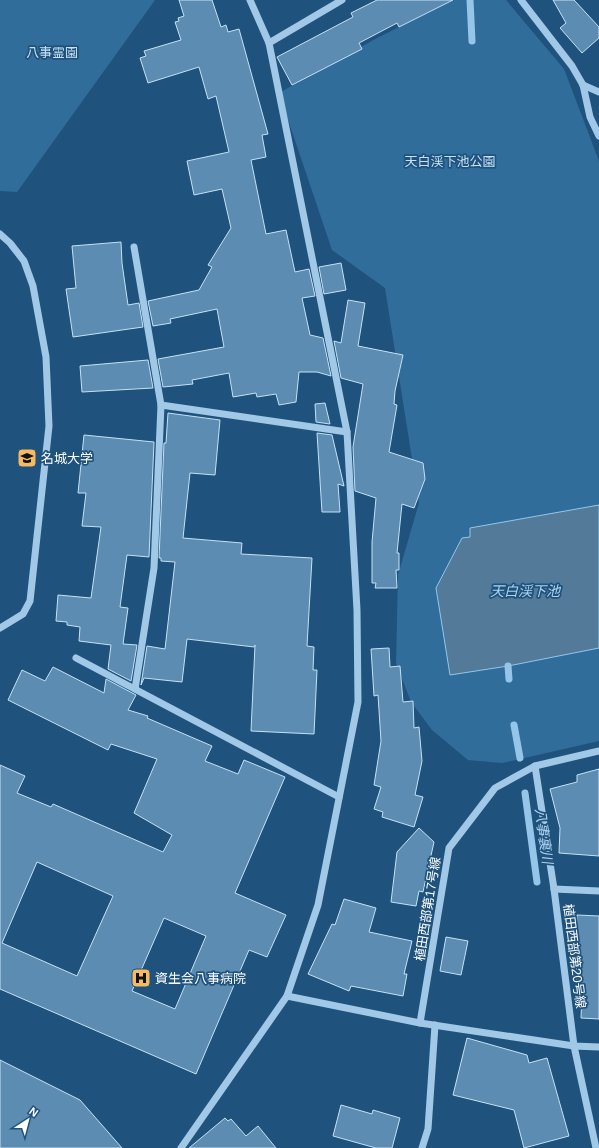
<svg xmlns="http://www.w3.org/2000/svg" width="599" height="1148" font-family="Helvetica,'Noto Sans JP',sans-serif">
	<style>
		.green { fill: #316d9b }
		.water { fill: #537a99; stroke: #95c6e9 }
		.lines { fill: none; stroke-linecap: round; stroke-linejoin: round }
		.stream { stroke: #95c6e9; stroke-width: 7 }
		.building { fill: #5c8cb1; stroke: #c5e1f6; fill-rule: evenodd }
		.minor { stroke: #a1c9e7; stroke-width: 7 }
		.labels { text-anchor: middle; stroke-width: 3.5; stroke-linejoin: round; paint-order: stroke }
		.park-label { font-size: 13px; fill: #c5e1f6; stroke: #1f537d }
		.poi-label { font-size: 13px; fill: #fff; stroke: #1f537d; text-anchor: start }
		.street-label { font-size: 13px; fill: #fff; stroke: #1f537d }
		.water-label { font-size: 14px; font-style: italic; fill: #add3ef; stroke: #1f537d }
	</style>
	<rect width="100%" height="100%" fill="#1f537d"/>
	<g class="green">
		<path d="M0,0H155L17,192L0,191Z"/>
		<path d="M454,0H506L564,69L599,161V741L502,763L468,760L432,730L411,702L396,663L398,575L419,503L385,288L332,250L279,93L377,38Z"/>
	</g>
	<path class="water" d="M599,505V648L508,666L450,675L436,588L462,538L470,537V528Z"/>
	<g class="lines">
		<g class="stream">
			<path d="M470,0L472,41"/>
			<path d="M508,666L509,679"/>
			<path d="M514,725L520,758"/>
			<path d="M525,793L537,882"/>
		</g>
	</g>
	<g class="building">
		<path d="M179,0H212L221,27L226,25L228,32L239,29L268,134L262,135L266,157L251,160L266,234L286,230L295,272L309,269L315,296L302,298L310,335L323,338L331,376L317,372H299L296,402L279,405L276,394L257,397L256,393L233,397L229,373L192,380L193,384L163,387L158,359L224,347L217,309L170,319L171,323L153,326L148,301L199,290L212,267L208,265L231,228L222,189L194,195L187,161L229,152L216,96L208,99L199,67L148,83L140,58L146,56L144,51L181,40L175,22L179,21L178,18L184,16Z"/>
		<path d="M377,0H453L399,27L397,23L359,43L362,49L292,85L277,57L353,17L351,13Z"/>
		<path d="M553,0H574L599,27V38L582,53L560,28L566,23Z"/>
		<path d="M121,242L122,263L128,305L139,303L143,327L73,337L66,289L76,288L72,246Z"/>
		<path d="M341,263L346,290L324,294L319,267Z"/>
		<path d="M348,300L365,303L358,346L403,355L395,391L394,404L397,405L389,452L423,463L425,479L414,508L402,504L397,553H399V570H396L397,588H375L376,583H372V542L376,498L355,491L353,447L363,384L341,378L334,341L341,343Z"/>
		<path d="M148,360L153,388L82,392L80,366Z"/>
		<path d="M325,403L330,424L316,422L315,404Z"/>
		<path d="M168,413L220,420L215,475L190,473L183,538L242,543L241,554L312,558L307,646L314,647L313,670H317L314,734L251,731L255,645L254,647L187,639L182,682L144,678L141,685L147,646L165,649L175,562L161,561V558H159L164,443H166Z"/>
		<path d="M317,433L332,435L344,486L338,484L340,512H322Z"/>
		<path d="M84,435L154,442L149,557L127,555L120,607L128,608L123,644L137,645L131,681L108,669L111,645L79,641L80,627L67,625V622L56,621L58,595L91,598L101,527L82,526L86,493H78Z"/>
		<path d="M389,648L390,667L400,666L403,702L413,701L414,728L419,727L422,761L415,795L423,797L414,827L382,817L383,812L374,809L381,787L374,785L381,741L378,695L374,696L371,649Z"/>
		<path d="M53,667L104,693L106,679L136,695L128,710L148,716L147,718L212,746L205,761L238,774L244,760L285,777L235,893L286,915L267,957L249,950L196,1074L0,989V765L25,776L17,793L51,807L53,804L163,852L172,835L134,813L157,759L111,744L108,750L8,700L22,670L45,681ZM37,862L113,896L77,976L2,943ZM164,918L206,936L175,1009L132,991Z"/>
		<path d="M599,769V856L559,853L560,828L550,789L577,782V775Z"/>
		<path d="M419,828L434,842L423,892L419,891L416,906L391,902L397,852Z"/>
		<path d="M344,899L376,908L369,932L412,941L404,974H407L403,996L351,986L349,991L308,974L332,924L335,925Z"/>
		<path d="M577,915L599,916V1019L581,1018L582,994H576Z"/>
		<path d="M446,937L468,941L461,975L440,971Z"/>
		<path d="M467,1038L527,1055L529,1063L547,1058L569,1136L524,1148L514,1110L453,1095Z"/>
		<path d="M0,1060L80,1100L122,1148H0Z"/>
		<path d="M341,1105L372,1114L373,1110L400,1118L392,1148H376L333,1136Z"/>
		<path d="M225,1118L228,1121L231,1119L246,1136L258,1126L276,1148H189Z"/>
	</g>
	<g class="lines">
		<g class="minor">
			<path d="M521,0L572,66L583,85L590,117L599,136"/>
			<path d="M269,43L342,0"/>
			<path d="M583,85L599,92"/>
			<path d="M0,234L10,243L24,261L33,286L46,357L49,426L30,601L23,614L0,628"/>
			<path d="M134,247L161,405L154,568L135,689"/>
			<path d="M161,405L347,432"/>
			<path d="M76,658L339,797"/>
			<path d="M535,766L554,889L574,1046L596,1148"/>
			<path d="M554,889L599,891"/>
			<path d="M287,996L420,1023L574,1046L599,1047"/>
			<path d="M420,1023L449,848L495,788L535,766L599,751"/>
			<path d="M181,1148L287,996L318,905L358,702L357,610L347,432L269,43L250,0"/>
			<path d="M422,1148L428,1129L435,1025"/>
		</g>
	</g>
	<defs>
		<g id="university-square" transform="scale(1)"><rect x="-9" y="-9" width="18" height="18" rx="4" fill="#f6ba61" stroke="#1f537d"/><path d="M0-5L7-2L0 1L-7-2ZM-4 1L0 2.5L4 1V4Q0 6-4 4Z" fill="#111"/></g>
		<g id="hospital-square" transform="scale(1)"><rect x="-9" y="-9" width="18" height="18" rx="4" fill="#f6ba61" stroke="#1f537d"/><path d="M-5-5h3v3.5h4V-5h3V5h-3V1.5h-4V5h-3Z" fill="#111"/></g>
	</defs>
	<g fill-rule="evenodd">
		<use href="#university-square" x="27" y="458"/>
		<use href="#hospital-square" x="141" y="978"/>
	</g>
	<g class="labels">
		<g class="park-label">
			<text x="52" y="57">八事霊園</text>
			<text x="450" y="166">天白渓下池公園</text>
		</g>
		<g class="poi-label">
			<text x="41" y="463">名城大学</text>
			<text x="155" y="983">資生会八事病院</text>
		</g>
		<g class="street-label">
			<text transform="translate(427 909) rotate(-81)" y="5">植田西部第17号線</text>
			<text transform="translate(575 956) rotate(83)" y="5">植田西部第20号線</text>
		</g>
		<g class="water-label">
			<text x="525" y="596">天白渓下池</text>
			<text transform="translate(544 836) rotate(82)" y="5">八事裏川</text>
		</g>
	</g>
	<g transform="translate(28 1120) rotate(36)" stroke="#1f537d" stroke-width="3" paint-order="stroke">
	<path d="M0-3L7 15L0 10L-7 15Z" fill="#ffffff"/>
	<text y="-6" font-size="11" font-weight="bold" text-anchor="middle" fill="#ffffff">N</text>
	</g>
</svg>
